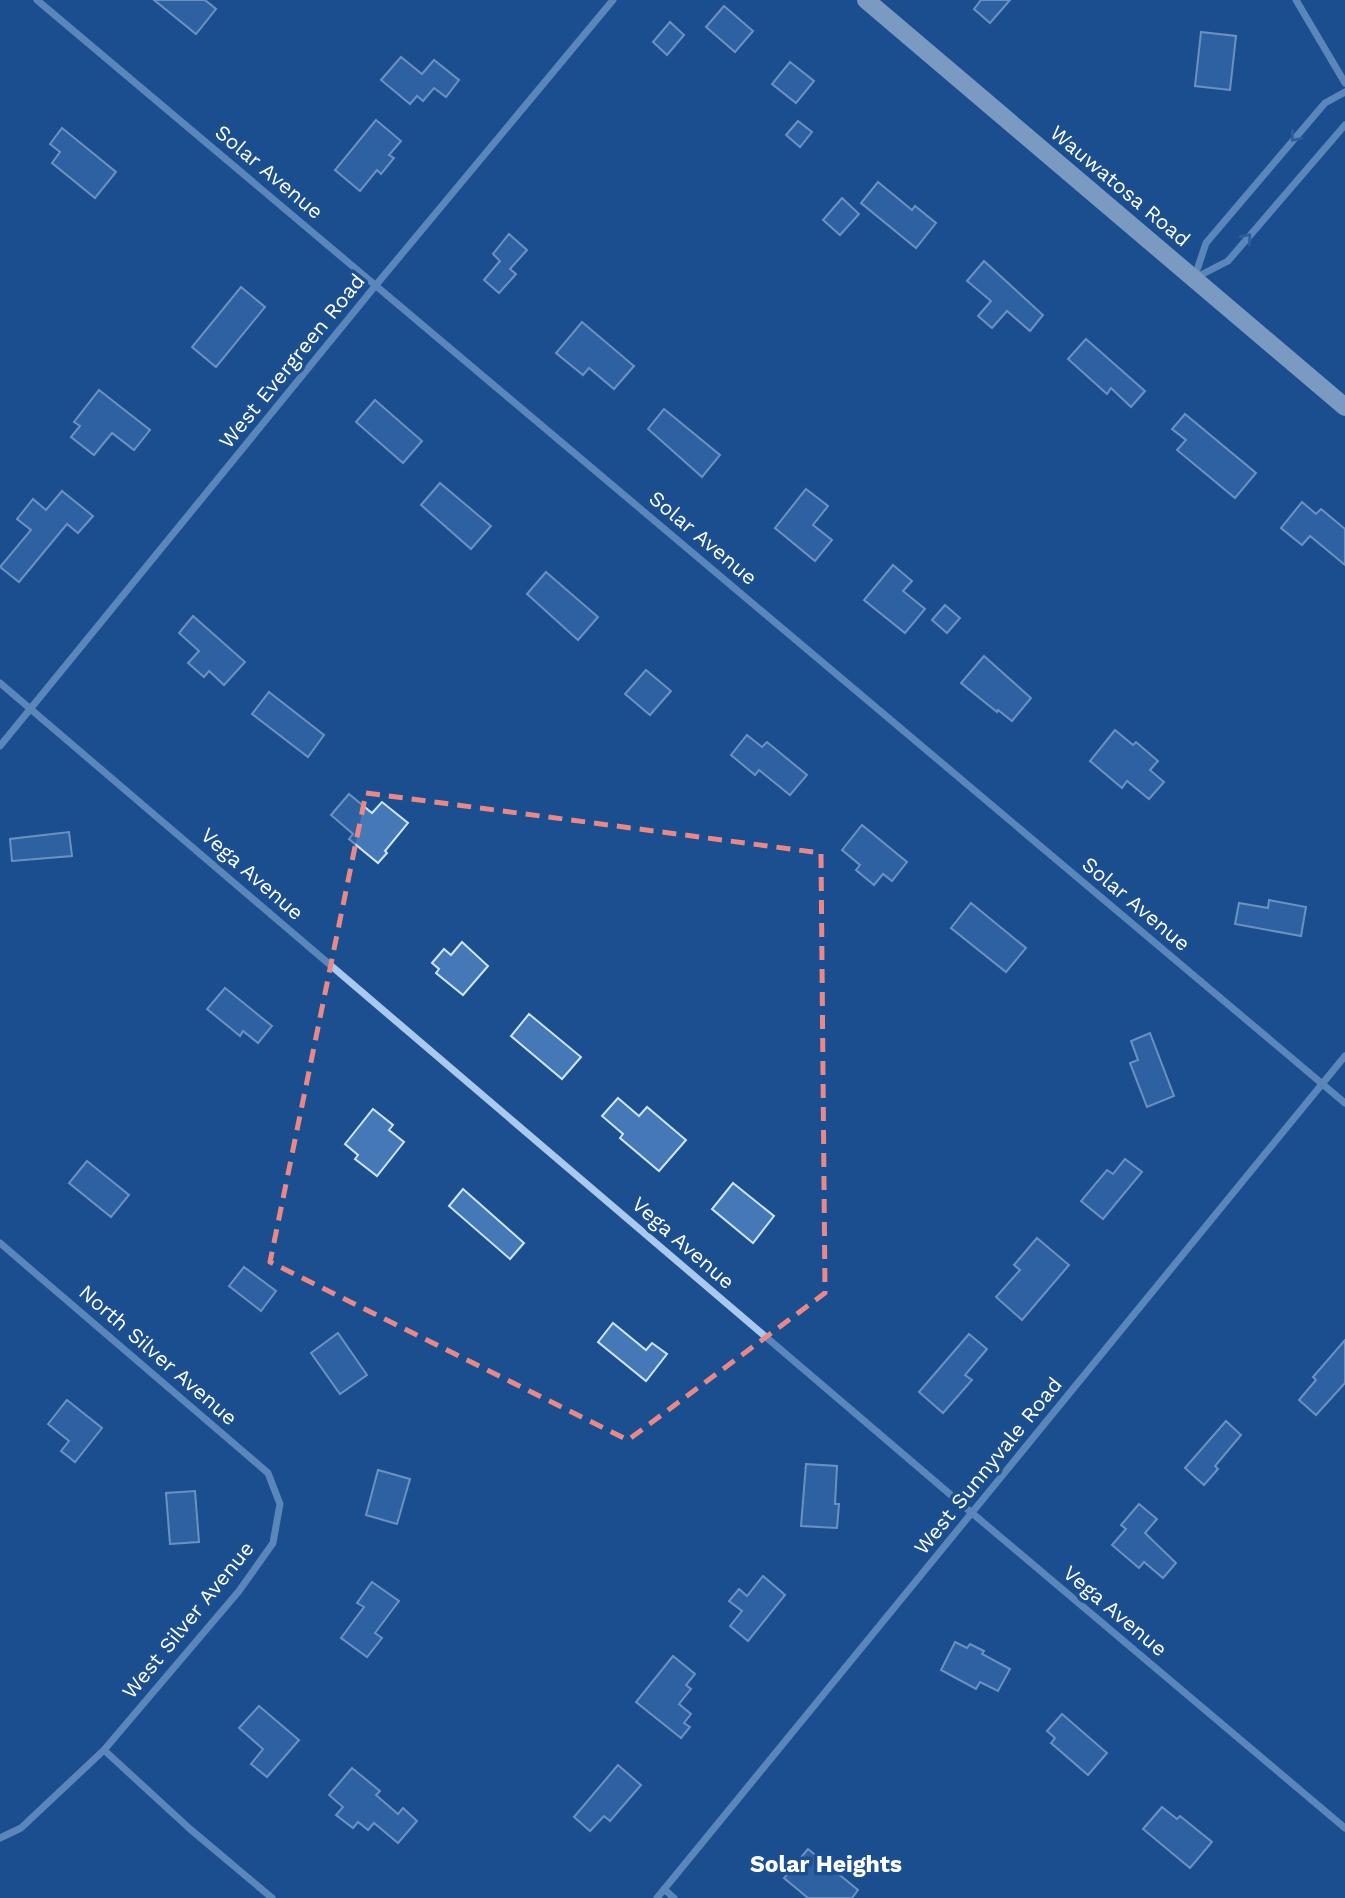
<svg xmlns="http://www.w3.org/2000/svg" width="1345" height="1898" font-family="'Work Sans',sans-serif">
	<style>
		.building { fill: #4478b7; stroke: #cfe3fa; stroke-width: 2 }
		.lines { fill: none; stroke-linecap: round; stroke-linejoin: round }
		.minor { stroke: #a9c9ee; stroke-width: 7 }
		.primary { stroke: #f0f6ff; stroke-width: 18 }
		.oneway { stroke: #4674ac }
		.marked { fill: none; stroke: #e88989; stroke-width: 5; stroke-dasharray: 14 9; stroke-linejoin: round }
		.labels { text-anchor: middle; stroke-width: 7; stroke-linejoin: round; paint-order: stroke }
		.street-label { font-size: 21px; fill: #fff; stroke: #1b4f8f }
		.neighbourhood-label { font-size: 23px; font-weight: bold; fill: #fff; stroke: #1b4f8f }
	</style>
	<rect width="100%" height="100%" fill="#1b4f8f"/>
	<g class="building">
		<path d="M154,0H205L216,9L196,34Z"/>
		<path d="M981,0H1010L990,23L974,9Z"/>
		<path d="M724,6L753,31L735,52L706,27Z"/>
		<path d="M670,22L684,35L667,55L653,42Z"/>
		<path d="M1201,32L1236,36L1230,90L1195,86Z"/>
		<path d="M401,57L422,74L434,60L459,80L446,97L434,88L423,101L417,96L410,104L381,80Z"/>
		<path d="M790,62L814,81L796,103L772,84Z"/>
		<path d="M376,120L401,141L389,155L394,158L381,174L377,170L360,191L335,170Z"/>
		<path d="M798,121L812,132L800,147L786,135Z"/>
		<path d="M62,128L116,172L95,198L52,163L60,152L50,144Z"/>
		<path d="M878,182L912,210L915,206L936,223L916,248L861,203Z"/>
		<path d="M842,198L859,214L840,235L823,220Z"/>
		<path d="M509,234L527,250L510,269L516,274L499,293L484,280L500,261L493,254Z"/>
		<path d="M984,261L1043,315L1030,331L1007,311L992,328L978,316L991,301L967,281Z"/>
		<path d="M241,287L265,307L216,367L192,347Z"/>
		<path d="M582,322L634,366L614,389L589,368L583,375L556,353Z"/>
		<path d="M1086,339L1145,391L1131,407L1111,388L1107,394L1068,359Z"/>
		<path d="M99,390L150,430L134,450L112,433L94,455L71,437L80,426L74,422Z"/>
		<path d="M375,400L422,441L403,463L356,422Z"/>
		<path d="M664,409L720,455L702,477L648,429Z"/>
		<path d="M1185,414L1256,473L1235,498L1177,450L1186,440L1172,429Z"/>
		<path d="M440,483L491,526L471,549L421,505Z"/>
		<path d="M806,489L828,506L813,525L832,540L815,561L775,528Z"/>
		<path d="M62,491L93,516L78,533L67,524L19,582L0,567L31,530L17,519L33,499L46,510Z"/>
		<path d="M1302,502L1316,514L1321,509L1345,529V565L1310,536L1302,545L1281,528Z"/>
		<path d="M893,565L912,581L903,591L925,609L905,633L864,600Z"/>
		<path d="M546,572L598,617L578,640L527,594Z"/>
		<path d="M945,605L960,618L947,633L932,620Z"/>
		<path d="M193,616L245,662L224,685L209,671L204,677L188,663L199,651L179,633Z"/>
		<path d="M984,656L1031,698L1012,721L998,710L997,712L961,683Z"/>
		<path d="M646,670L671,691L650,715L625,694Z"/>
		<path d="M269,692L324,735L308,757L252,714Z"/>
		<path d="M1115,730L1133,745L1136,742L1158,761L1150,770L1164,782L1149,799L1127,781L1122,788L1090,761Z"/>
		<path d="M747,735L762,747L767,742L807,775L790,795L759,770L755,775L731,755Z"/>
		<path d="M349,794L372,813L382,802L408,823L385,851L387,853L378,863L349,839L353,834L331,815Z"/>
		<path d="M862,825L907,862L892,881L883,874L874,885L856,870L860,865L842,850Z"/>
		<path d="M69,832L72,856L12,861L10,839Z"/>
		<path d="M1269,900L1306,907L1301,936L1235,924L1239,903L1268,908Z"/>
		<path d="M971,903L1026,948L1006,972L951,928Z"/>
		<path d="M462,942L488,966L463,995L436,973L439,969L432,963L444,949L451,955Z"/>
		<path d="M225,988L272,1026L258,1043L243,1031L240,1036L207,1009Z"/>
		<path d="M529,1014L581,1057L562,1079L511,1036Z"/>
		<path d="M1150,1033L1174,1096L1147,1107L1130,1063L1138,1060L1131,1041Z"/>
		<path d="M618,1098L639,1116L647,1107L686,1140L659,1171L620,1138L623,1134L602,1116Z"/>
		<path d="M373,1109L393,1125L389,1130L404,1142L377,1176L355,1159L358,1155L345,1144Z"/>
		<path d="M1125,1159L1142,1172L1103,1219L1081,1201L1107,1170L1113,1174Z"/>
		<path d="M87,1161L129,1195L111,1217L69,1183Z"/>
		<path d="M733,1183L774,1216L753,1243L712,1209Z"/>
		<path d="M463,1189L524,1243L510,1259L449,1206Z"/>
		<path d="M1037,1238L1069,1265L1022,1320L996,1297L1020,1270L1014,1265Z"/>
		<path d="M244,1267L276,1291L261,1311L229,1286Z"/>
		<path d="M613,1323L646,1350L652,1343L667,1354L646,1381L598,1342Z"/>
		<path d="M338,1333L367,1375L340,1394L311,1353Z"/>
		<path d="M969,1334L987,1349L965,1375L972,1380L943,1413L919,1392Z"/>
		<path d="M1345,1340V1383L1316,1415L1299,1400L1316,1380L1313,1377Z"/>
		<path d="M67,1400L102,1428L75,1462L61,1451L69,1441L48,1424Z"/>
		<path d="M1226,1421L1241,1435L1215,1466L1218,1469L1204,1485L1185,1468Z"/>
		<path d="M806,1464L837,1466L835,1504H839L837,1528L801,1526Z"/>
		<path d="M378,1470L410,1479L397,1524L366,1515Z"/>
		<path d="M195,1491L199,1542L170,1544L166,1493Z"/>
		<path d="M1139,1504L1157,1519L1145,1533L1176,1563L1163,1578L1144,1562L1139,1568L1112,1545L1126,1529L1121,1525Z"/>
		<path d="M763,1576L785,1595L748,1641L730,1626L742,1611L729,1601L739,1589L747,1596Z"/>
		<path d="M372,1582L399,1601L375,1633L382,1638L367,1657L341,1638L364,1607L357,1603Z"/>
		<path d="M955,1642L967,1648L970,1644L984,1651L982,1654L1010,1669L998,1691L980,1682L976,1689L941,1670Z"/>
		<path d="M673,1656L695,1674L686,1685L691,1689L679,1704L691,1714L684,1723L690,1727L681,1738L636,1702Z"/>
		<path d="M259,1706L299,1740L267,1777L251,1764L263,1749L239,1728Z"/>
		<path d="M1062,1714L1107,1753L1088,1775L1051,1743L1055,1738L1047,1731Z"/>
		<path d="M618,1765L641,1785L610,1821L604,1816L590,1831L574,1817Z"/>
		<path d="M352,1768L380,1791L376,1795L398,1814L403,1808L417,1821L398,1843L374,1823L368,1830L358,1822L353,1828L336,1815L343,1807L329,1795Z"/>
		<path d="M1162,1807L1177,1819L1180,1816L1212,1842L1190,1868L1143,1829Z"/>
		<path d="M808,1849L858,1890L852,1898H808L784,1878Z"/>
	</g>
	<g class="lines">
		<g class="minor">
			<path d="M37,0L1345,1103"/>
			<path d="M1296,0L1345,83"/>
			<path d="M1195,278L1228,261L1345,125"/>
			<path d="M1194,279L1206,243L1325,103L1345,92"/>
			<path d="M0,683L972,1513L1345,1828"/>
			<path d="M0,746L376,285L613,0"/>
			<path d="M0,1243L268,1473L280,1504L273,1543L239,1591L104,1750L21,1828L0,1838"/>
			<path d="M104,1750L190,1829L272,1898"/>
			<path d="M664,1889L674,1898"/>
			<path d="M657,1898L1345,1056"/>
		</g>
		<path class="primary" d="M866,0L1345,407"/>
	</g>
	<defs><path id="oneway-chevron" d="M-2-3.5L2.5 0L-2 3.5" fill="none" stroke-width="1.6" stroke-linecap="round" stroke-linejoin="round" transform="scale(1.75)"/></defs>
	<g class="oneway">
		<use href="#oneway-chevron" transform="translate(1295 137) rotate(130)"/>
		<use href="#oneway-chevron" transform="translate(1247 238) rotate(-49)"/>
	</g>
	<path d="M0 0H1345V1898H0ZM366,793L821,853L825,1293L628,1440L270,1262Z" fill="#1b4f8f" fill-opacity=".55" fill-rule="evenodd"/>
	<path class="marked" d="M366,793L821,853L825,1293L628,1440L270,1262Z"/>
	<g class="labels">
		<g class="street-label">
			<text transform="translate(269 172) rotate(40)" y="7">Solar Avenue</text>
			<text transform="translate(1120 186) rotate(40)" y="7">Wauwatosa Road</text>
			<text transform="translate(292 361) rotate(-51)" y="7">West Evergreen Road</text>
			<text transform="translate(703 538) rotate(40)" y="7">Solar Avenue</text>
			<text transform="translate(252 874) rotate(41)" y="7">Vega Avenue</text>
			<text transform="translate(1136 904) rotate(40)" y="7">Solar Avenue</text>
			<text transform="translate(683 1243) rotate(41)" y="7">Vega Avenue</text>
			<text transform="translate(158 1355) rotate(41)" y="7">North Silver Avenue</text>
			<text transform="translate(988 1466) rotate(-51)" y="7">West Sunnyvale Road</text>
			<text transform="translate(1115 1611) rotate(40)" y="7">Vega Avenue</text>
			<text transform="translate(188 1620) rotate(-51)" y="7">West Silver Avenue</text>
		</g>
		<g class="neighbourhood-label">
			<text x="826" y="1872">Solar Heights</text>
		</g>
	</g>
</svg>
